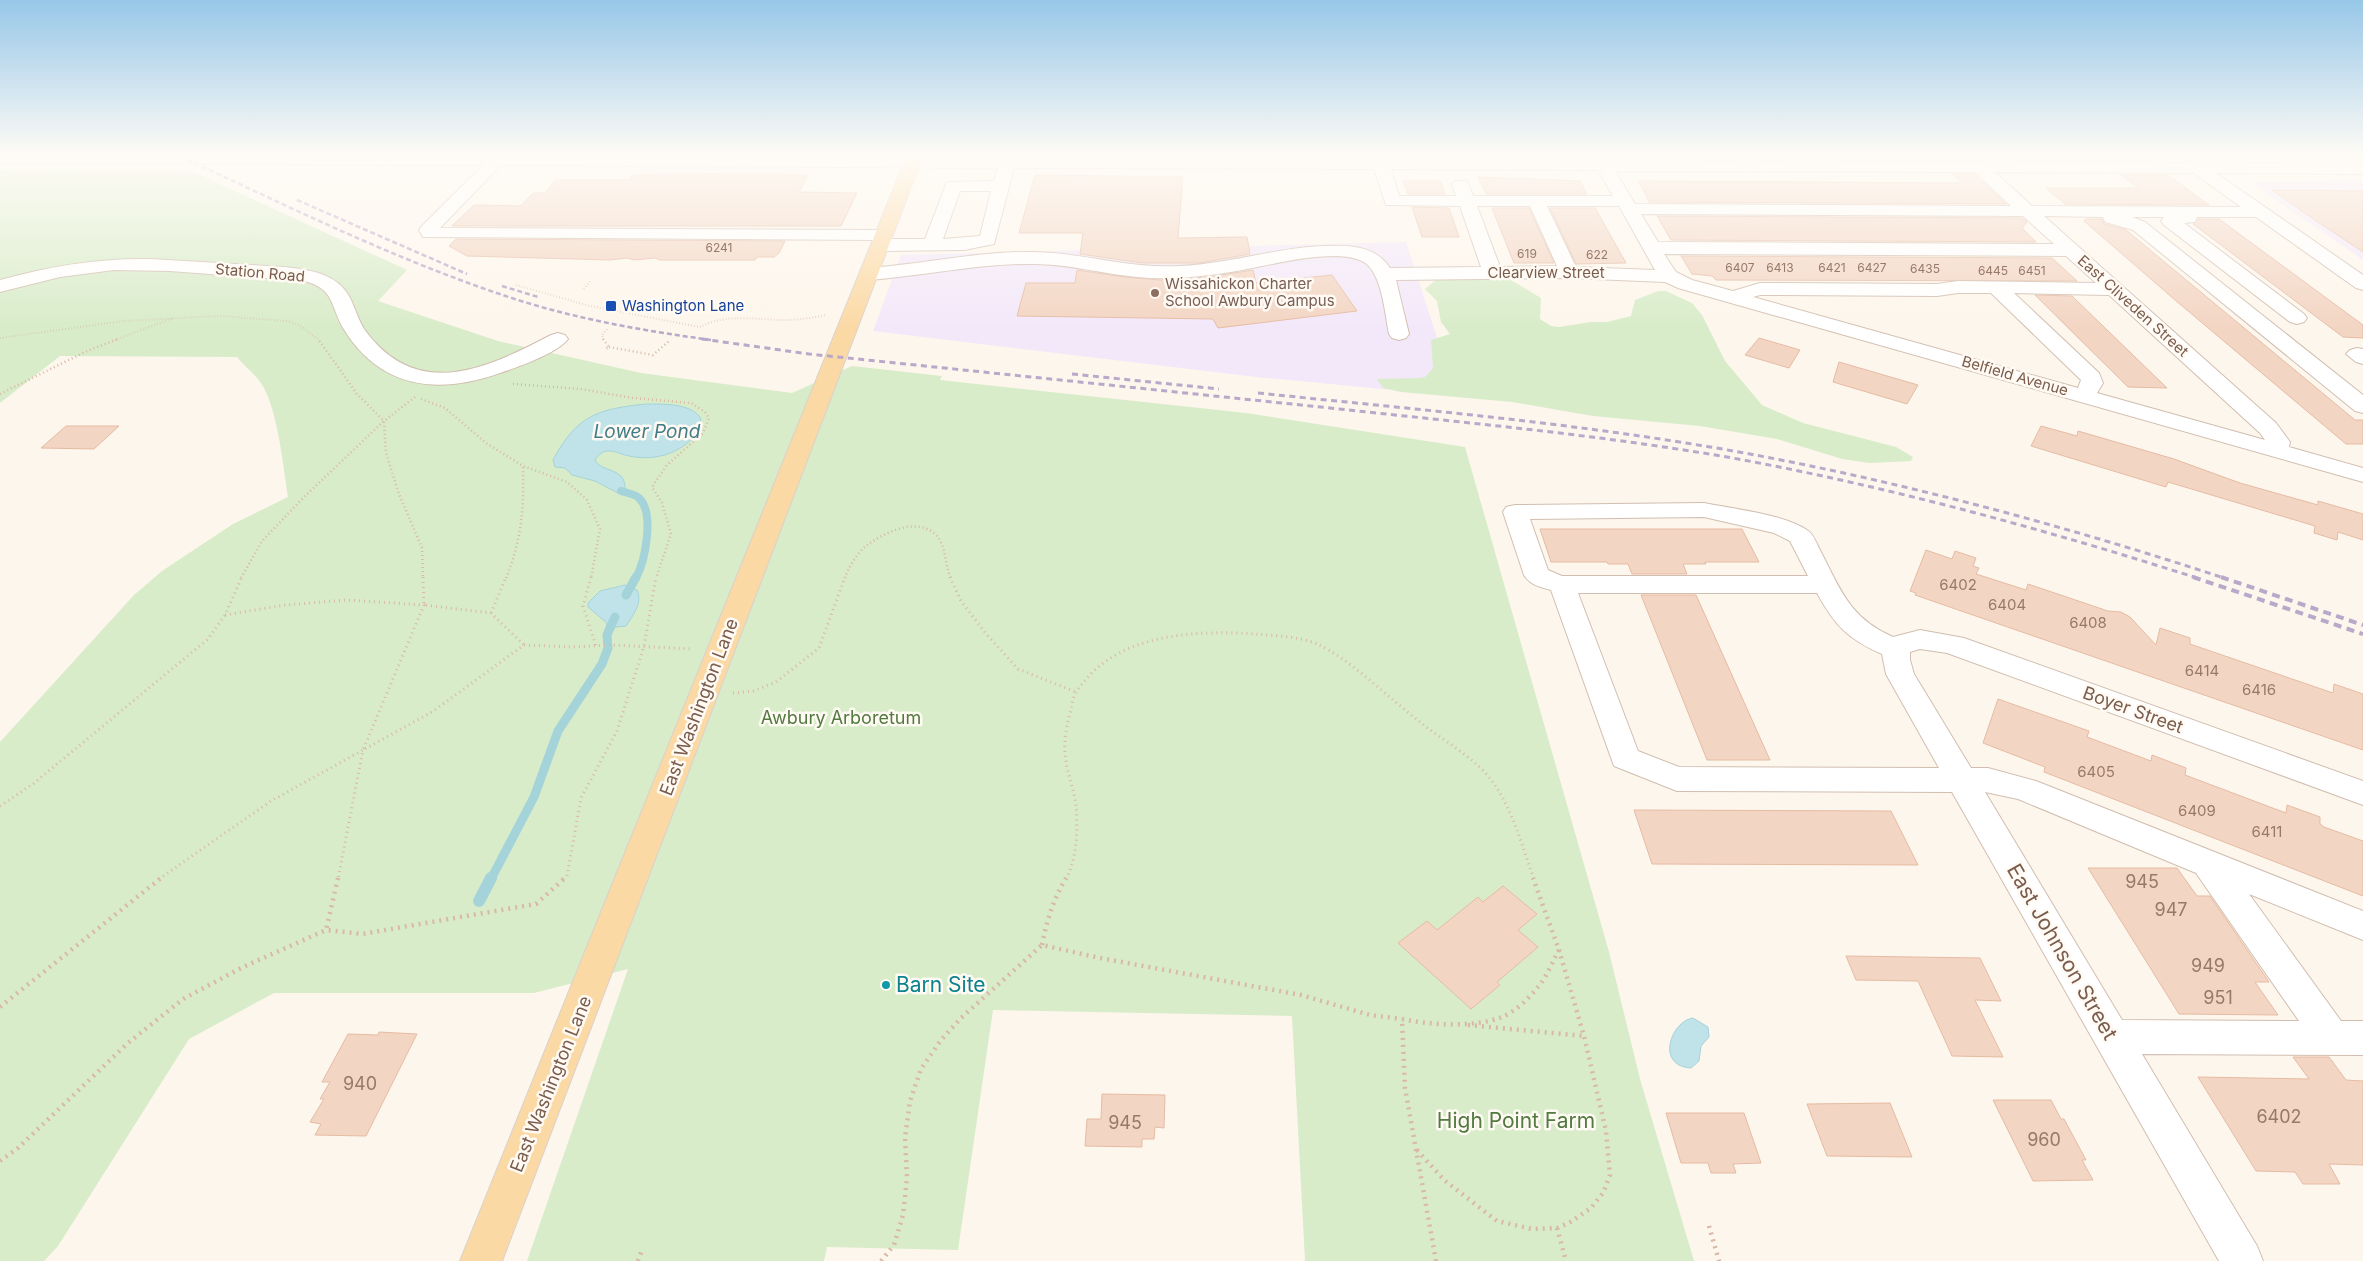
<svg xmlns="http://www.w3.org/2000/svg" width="2363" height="1261" font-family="Inter,sans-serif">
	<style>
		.education { fill: #f3e8fa }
		.green { fill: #d8ecc9 }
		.water { fill: #bfe3e8; stroke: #a5d3da }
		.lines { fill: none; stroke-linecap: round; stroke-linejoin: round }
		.stream-far2 { stroke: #a5d3da; stroke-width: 8 }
		.stream-far1 { stroke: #a5d3da; stroke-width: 9 }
		.stream { stroke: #a5d3da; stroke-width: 12 }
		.building { fill: #f3d5c3; stroke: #e6bba3 }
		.minor-casing { stroke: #d1beb0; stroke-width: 2 }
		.major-casing { stroke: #dad1cd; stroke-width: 2 }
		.path-far3 { stroke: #d9b8a5; stroke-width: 2; stroke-dasharray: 0.5 2.5; stroke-linecap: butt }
		.path-far2 { stroke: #d9b8a5; stroke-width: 2.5; stroke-dasharray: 1 3; stroke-linecap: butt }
		.path-far1 { stroke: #d9b8a5; stroke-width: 3; stroke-dasharray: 1 4; stroke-linecap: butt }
		.path { stroke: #d9b8a5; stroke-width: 4.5; stroke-dasharray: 2 5; stroke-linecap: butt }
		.minor { fill: #fff; fill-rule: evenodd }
		.major { fill: #fbd9a5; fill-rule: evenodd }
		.rail-far2 { stroke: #b9a8c9; stroke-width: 2.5; stroke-dasharray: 5 3; stroke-linecap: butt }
		.rail-far1 { stroke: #b9a8c9; stroke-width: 3; stroke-dasharray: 6 4.5; stroke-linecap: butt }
		.rail { stroke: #b9a8c9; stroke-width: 4; stroke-dasharray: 8 5.5; stroke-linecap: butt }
		.education-dot { fill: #8d6e63; stroke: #fffaf3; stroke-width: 2 }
		.transit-dot { fill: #1a4fb4; stroke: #fffaf3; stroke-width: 2 }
		.culture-dot { fill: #0f9aa8; stroke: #fffaf3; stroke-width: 2 }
		.labels { text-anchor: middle; stroke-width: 5; stroke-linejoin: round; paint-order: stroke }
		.far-number-label { font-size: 12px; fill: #987a6a }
		.far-street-label { font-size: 15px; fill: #7a5c4d; stroke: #fffaf3 }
		.far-education-label { font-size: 15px; fill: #785e54; stroke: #fffaf3; text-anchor: start }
		.far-transit-label { font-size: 15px; fill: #164399; stroke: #fffaf3; text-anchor: start }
		.number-label { font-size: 15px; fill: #987a6a }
		.street-label { font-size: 18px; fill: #7a5c4d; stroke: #fffaf3 }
		.park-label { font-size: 18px; fill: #537a41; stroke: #fffaf3 }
		.near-number-label { font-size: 18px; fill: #987a6a }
		.water-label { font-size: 19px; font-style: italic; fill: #437c86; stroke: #fffaf3 }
		.near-street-label { font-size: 21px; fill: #7a5c4d; stroke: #fffaf3 }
		.near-culture-label { font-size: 21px; fill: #0d838f; stroke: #fffaf3; text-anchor: start }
		.near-park-label { font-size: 21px; fill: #537a41; stroke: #fffaf3 }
	</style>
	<rect width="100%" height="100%" fill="#fdf6ec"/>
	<g class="education">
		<path d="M2363,181V260L2250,182Z"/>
		<path d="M1406,242L1456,396L1256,377L873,331L901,255Z"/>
	</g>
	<g class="green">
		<path d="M1612,153H1873L1878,157H1618L1614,156Z"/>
		<path d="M0,170L191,171L407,270L378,301L498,341L641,373L792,393L852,366L942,376L940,380L1246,413L1465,447L1609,952L1640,1079L1694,1261H1305L1292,1016L993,1010L958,1250L827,1247L824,1261H527L628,969L534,993H274L189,1039L58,1246L44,1261H0V742L134,595L162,571L233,524L288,497C283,466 278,409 261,383C255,374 244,366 237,357L60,356L0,403Z"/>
		<path d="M1506,277L1541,298L1540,319L1551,326L1559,327L1591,322H1607L1631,316L1635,300L1658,291H1666L1692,303L1702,315L1725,361L1762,405L1803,423L1896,447L1913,457L1911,461L1869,463L1842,459L1777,439L1700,426L1593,416L1512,402L1401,392L1383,388L1377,379L1420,378L1425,377L1433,368L1431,340L1450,334L1441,322L1437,301L1425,289L1437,279Z"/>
	</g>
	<g class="water">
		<path d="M646,404C663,404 689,403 700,417C703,425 698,432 693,438C676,455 653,461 629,456C623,455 616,451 610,451C604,450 598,455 595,460C602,473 625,467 625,488L618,493L595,481L572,475L565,468L555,467L553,460C577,415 598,409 646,404Z"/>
		<path d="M625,585L637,590C643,603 633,615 626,626L606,628L607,623L588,607V603L600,591Z"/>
		<path d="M1693,1018L1708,1027L1709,1037L1701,1046L1699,1061L1691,1068C1655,1066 1671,1021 1693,1018Z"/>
	</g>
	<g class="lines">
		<path class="stream-far2" d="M621,491C627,493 635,494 639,498C655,513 645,561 636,578"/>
		<g class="stream-far1">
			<path d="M626,595L636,577"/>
			<path d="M491,879L534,797L558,731L602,664L608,648L607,635L615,617"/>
		</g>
		<path class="stream" d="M479,901L491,878"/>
	</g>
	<g class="building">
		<path d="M1926,153H1963L1972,160H1935Z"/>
		<path d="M2092,153H2137L2149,161H2103Z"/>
		<path d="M714,174L808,175L799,192L857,193L841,226H452L474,205L521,206L533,193H545L556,180H629L633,175Z"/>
		<path d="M1952,174H1974L2006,204L1649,202L1639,181L1964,183Z"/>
		<path d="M1035,175L1183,177L1178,238L1247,237L1250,254L1199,263H1143L1080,254L1083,233H1019Z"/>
		<path d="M2121,175H2168L2209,205L2065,204L2046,188H2138Z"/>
		<path d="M1478,177L1580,181L1587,194H1486Z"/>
		<path d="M1403,181H1440L1445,194H1408Z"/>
		<path d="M2272,190L2363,191V252L2309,216Z"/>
		<path d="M1412,207L1449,208L1459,237H1422Z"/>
		<path d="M1492,208H1529L1554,263H1514Z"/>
		<path d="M1550,208H1595L1626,263L1576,264Z"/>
		<path d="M1657,216L2022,218L2027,222L2022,228L2036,242L1671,240Z"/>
		<path d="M2086,219H2102L2104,224L2126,230L2355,420H2363V444H2346L2175,300L2084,221Z"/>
		<path d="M2198,219H2219L2363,325V338L2343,337L2193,224Z"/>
		<path d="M456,239L785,241L779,253L774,257H757L755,260H660L655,258L634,260L627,258L610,260L467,256L449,246Z"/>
		<path d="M1681,256L2052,258L2077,281L1716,280L1712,276L1692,274Z"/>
		<path d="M1077,270L1124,277L1160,280L1208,277L1253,270L1256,283L1332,275L1357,311L1218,328L1213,319L1017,316L1026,283H1075Z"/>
		<path d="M2035,295L2072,296L2167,388L2128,387Z"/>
		<path d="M1759,338L1800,350L1789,368L1745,355Z"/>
		<path d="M1839,362L1918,385L1907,404L1833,382Z"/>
		<path d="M66,426H119L94,449L41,448Z"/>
		<path d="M2041,426L2077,436L2078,431L2174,459L2240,483L2318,505V501L2363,514V540L2338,532L2337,540L2314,533L2315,526L2168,482L2166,487L2031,446Z"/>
		<path d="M1540,529H1742L1759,562H1705L1706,564H1683L1687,574H1632L1628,564H1608L1607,562H1551Z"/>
		<path d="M1926,550L1952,559L1955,551L1976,558L1973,566L1979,568L1976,574L2026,590L2028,584L2108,611L2121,612L2130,617L2156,645L2160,628L2190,638V644L2333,693L2334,684L2363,694V750L1915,595L1916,593L1910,591Z"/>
		<path d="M1641,595H1696L1770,760H1707Z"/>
		<path d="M1998,699L2089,731L2087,737L2151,761L2152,755L2186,768L2185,775L2286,813L2287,805L2320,817V824L2324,827L2363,841V896L2044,772L2045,767L1983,743Z"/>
		<path d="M1634,810L1891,811L1918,865L1652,864Z"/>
		<path d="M2088,868H2177L2197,896H2210L2269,982H2255L2278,1015L2179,1014Z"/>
		<path d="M1503,886L1537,914L1518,930L1538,947L1497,982L1500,985L1471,1009L1398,943L1427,921L1437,930L1478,897L1483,902Z"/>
		<path d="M1846,956L1980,958L2001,1001L1975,1000L2003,1057L1952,1056L1918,981L1856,980Z"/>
		<path d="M379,1032L417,1034L366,1136L315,1135L321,1124L310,1122L324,1099H320L330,1082H322L348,1034L378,1035Z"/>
		<path d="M2293,1057H2329L2346,1080L2363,1081V1165L2329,1164L2340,1184H2303L2295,1172L2256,1171L2198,1077L2309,1079Z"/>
		<path d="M1102,1094L1165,1095L1164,1128L1155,1127L1154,1139H1142V1147L1085,1146L1087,1119H1101Z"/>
		<path d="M1993,1100H2051L2061,1119H2064L2086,1160H2082L2093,1180L2033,1181Z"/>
		<path d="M1890,1103L1912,1157L1827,1156L1807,1104Z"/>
		<path d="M1666,1113H1744L1761,1163L1733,1164L1736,1173H1711L1708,1163H1681Z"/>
	</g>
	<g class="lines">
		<g class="minor-casing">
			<g id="minor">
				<path d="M0,153L492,155L495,153H510V155L1592,160L1590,153H1604L1609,161L2189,163L2195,161L2202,163L2363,164V174L2216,173L2363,275V290L2356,288L2256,217H2197L2195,222L2184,223L2304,314L2307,318L2304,322L2297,324L2290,322L2164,225L2161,221L2164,217H2132L2145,222L2363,395V413L2355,411L2133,230L2105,222L2103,217L2044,216L2276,423L2290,442L2289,447L2363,468V482L1678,288L1665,282L1569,278L1396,280L1409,334L1406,338L1399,340L1392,338L1389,334C1385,315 1382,270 1362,261C1332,247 1264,267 1231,272C1200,277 1168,280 1137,277C1103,274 1069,264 1035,264C980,263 924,276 869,280L862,278L859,274L862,270L869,268C924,264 980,251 1035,252C1084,253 1130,269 1179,266C1233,264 1286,244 1341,246C1361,246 1379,251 1390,268L1481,267L1460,206L1386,205L1374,169L1014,168L994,244L964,250L881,251L874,249L872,245L877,240L423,237L419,230L422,226L483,165L0,163ZM501,165L998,168L994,181L947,182L925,239H888L893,235L890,231L884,230L440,228ZM1391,169L1598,170L1613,196H1473L1467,181H1455L1452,185L1456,196H1399ZM1615,171L1975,172L2011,206L1635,204ZM1995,172L2194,173L2241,207L2032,206ZM960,191H991L980,236L943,239ZM1477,206H1530L1557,266L1500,267ZM1547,206H1619L1655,270L1576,267ZM1641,214L2023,216L2054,244L1658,242ZM1664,254L2066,256L2096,283L1958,281L1937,284L1760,283L1733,291L1692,280L1676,272ZM1958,293H1991L2081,380L2078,388L1753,297L1760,295L1937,296ZM2014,293L2109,295L2260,433L2265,440L2097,393L2103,383L2099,373Z"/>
				<path d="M151,259L284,267C310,270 337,273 350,298C355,308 358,319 364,329C417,402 486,369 551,335L558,333L565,335L568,339C558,353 518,367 500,373C438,395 380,389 343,328C330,305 335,289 304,281L170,271L114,270L60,277L0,292V280C50,266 99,258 151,259Z"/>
				<path d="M2357,348L2363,349V364L2356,362L2346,354L2350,350Z"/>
				<path d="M1704,503C1733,509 1783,514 1807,530C1814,534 1817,545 1821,552C1841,591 1850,618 1893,637L1920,630L1964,638L2363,781V805L1947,653L1920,649L1910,652V660L1914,674L1971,768H1988L2036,781L2363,911V940L2249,894L2341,1021H2363V1055L2142,1054L2257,1246L2263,1261H2219L1952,792L1677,791L1614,766L1551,590C1540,587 1530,585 1524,575L1503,512L1506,507L1515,505ZM1704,517L1774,533L1790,541L1808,576H1562L1548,570L1530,519ZM1578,593H1817C1835,626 1848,639 1882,654L1886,674L1939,768L1679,767L1638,751ZM1985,792L2018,799L2196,873L2299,1021L2122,1020Z"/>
			</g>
		</g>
		<g class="major-casing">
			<path id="major" d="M908,153H924L502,1261H460Z"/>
		</g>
		<g class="path-far3">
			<path d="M516,285L590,306L700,327C726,313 756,320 784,320C798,320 812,318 826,315"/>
			<path d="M584,289L591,280"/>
			<path d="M0,338L124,321L218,316L288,321L299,325L319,340"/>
			<path d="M115,340L173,318"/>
			<path d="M603,340L602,335L608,328"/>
		</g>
		<g class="path-far2">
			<path d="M603,339L609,347L604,350"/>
			<path d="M609,347L653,355L669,341"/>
			<path d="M513,384L581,389L633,398L691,403L705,412L709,418L703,433L667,465L652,487L662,503L671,534L656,578"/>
			<path d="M0,394L87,351L118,339"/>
			<path d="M415,397L384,421L386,453L399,494L422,548L423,578"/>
			<path d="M421,399L445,408L486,443L523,466L567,482L587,500L600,529L591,578"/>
			<path d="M241,578L262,541L304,497L384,421L357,394L318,339"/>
			<path d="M506,578C522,539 524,508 523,466"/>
			<path d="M845,578C848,568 857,553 866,546C883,533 917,516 936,535C947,547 944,564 951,578"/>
		</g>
		<g class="path-far1">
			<path d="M423,577L424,605L491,613L524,645"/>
			<path d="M591,577L583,606L596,646"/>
			<path d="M950,577L961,601L987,635L1018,669L1076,692"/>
			<path d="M491,613L506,577"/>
			<path d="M225,615L285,605L347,600L424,605L363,750L432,712L524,645L572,647L611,645L693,649"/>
			<path d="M733,693L753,691L776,682L819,648L845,577"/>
			<path d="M0,806L33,784L208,639L225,615L242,577"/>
			<path d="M159,879L271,801L363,750L338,879"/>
			<path d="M563,879L567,876L581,798L617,731L644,646L656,577"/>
			<path d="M1066,879C1077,859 1078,829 1076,806C1074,788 1066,771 1065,753C1064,739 1067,723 1071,710C1072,704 1073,696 1077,691C1115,633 1193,630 1255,634C1276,636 1298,636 1317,644C1349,658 1391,700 1420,722C1442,740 1469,754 1488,776C1512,805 1521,844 1534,879"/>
		</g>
		<g class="path">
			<path d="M338,878L326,930L362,934L536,904L565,878"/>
			<path d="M1042,945C1047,920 1053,900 1066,878"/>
			<path d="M0,1007L161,878"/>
			<path d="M1468,1025L1584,1036"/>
			<path d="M1417,1150L1444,1180L1497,1221L1532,1229L1557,1228L1569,1223L1591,1208L1603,1193L1610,1175L1606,1131L1584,1036L1559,950"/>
			<path d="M0,1161L18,1148L128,1043L183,999L243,967L326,930"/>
			<path d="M1709,1226L1719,1261"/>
			<path d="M1557,1228L1566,1261"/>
			<path d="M638,1261L642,1250"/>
			<path d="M881,1261L894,1245L903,1215L907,1178L905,1138L910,1101L921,1069L941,1040L961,1018L1042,945L1100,958L1301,995L1370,1015L1402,1019"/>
			<path d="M1436,1261L1405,1088L1402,1019C1431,1025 1474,1028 1502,1017C1515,1012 1529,998 1538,987C1547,977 1552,962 1559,950L1533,878"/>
		</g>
		<use href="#minor" class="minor"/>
		<use href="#major" class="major"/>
		<g class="rail-far2">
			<path d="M173,153C286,205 399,262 518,300C581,320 646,331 711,340"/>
			<path d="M297,200L467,274"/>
			<path d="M502,286L538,297"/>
		</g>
		<g class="rail-far1">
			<path d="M702,339L809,354C983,372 1157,390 1330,408C1467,423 1603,435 1738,459C1894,488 2047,530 2197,578"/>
			<path d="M1072,374L1219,389"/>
			<path d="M1258,393C1422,410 1587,424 1750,454C1910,484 2069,527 2224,578"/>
		</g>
		<g class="rail">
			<path d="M2193,577L2363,634"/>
			<path d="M2221,577L2363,625"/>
		</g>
	</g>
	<linearGradient id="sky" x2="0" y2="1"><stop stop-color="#97c7e8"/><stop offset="0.47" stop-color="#fefbf6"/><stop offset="1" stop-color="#fefbf6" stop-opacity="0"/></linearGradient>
	<rect width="2363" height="329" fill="url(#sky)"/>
	<circle class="education-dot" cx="1155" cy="293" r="5"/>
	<rect class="transit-dot" x="605" y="300" width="12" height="12" rx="2.5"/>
	<circle class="culture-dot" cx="886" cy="985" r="5"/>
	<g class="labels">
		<g class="far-number-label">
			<text x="719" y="252">6241</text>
			<text x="1527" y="258">619</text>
			<text x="1597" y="259">622</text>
			<text x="1740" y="272">6407</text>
			<text x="1780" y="272">6413</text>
			<text x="1832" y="272">6421</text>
			<text x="1872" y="272">6427</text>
			<text x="1925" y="273">6435</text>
			<text x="1993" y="275">6445</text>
			<text x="2032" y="275">6451</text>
		</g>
		<g class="far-street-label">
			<text transform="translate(260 273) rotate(5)" y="5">Station Road</text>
			<text x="1546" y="278">Clearview Street</text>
			<text transform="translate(2133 306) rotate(42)" y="5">East Cliveden Street</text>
			<text transform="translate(2015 376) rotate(16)" y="5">Belfield Avenue</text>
		</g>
		<g class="far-education-label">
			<text x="1165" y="289">Wissahickon Charter<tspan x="1165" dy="17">School Awbury Campus</tspan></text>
		</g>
		<g class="far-transit-label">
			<text x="622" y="311">Washington Lane</text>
		</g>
		<g class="number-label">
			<text x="1958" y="590">6402</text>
			<text x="2007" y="610">6404</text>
			<text x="2088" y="628">6408</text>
			<text x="2202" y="676">6414</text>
			<text x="2259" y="695">6416</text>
			<text x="2096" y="777">6405</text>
			<text x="2197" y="816">6409</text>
			<text x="2267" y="837">6411</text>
		</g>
		<g class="street-label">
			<text transform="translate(699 707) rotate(-69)" y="6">East Washington Lane</text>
			<text transform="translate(2133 710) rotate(20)" y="6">Boyer Street</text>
			<text transform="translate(551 1084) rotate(-68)" y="6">East Washington Lane</text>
		</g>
		<g class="park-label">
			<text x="841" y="724">Awbury Arboretum</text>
		</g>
		<g class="near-number-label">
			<text x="2142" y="888">945</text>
			<text x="2171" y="916">947</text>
			<text x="2208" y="972">949</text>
			<text x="2218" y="1004">951</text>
			<text x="360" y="1090">940</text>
			<text x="2279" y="1123">6402</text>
			<text x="1125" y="1129">945</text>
			<text x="2044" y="1146">960</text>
		</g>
		<g class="water-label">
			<text x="647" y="438">Lower Pond</text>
		</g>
		<g class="near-street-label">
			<text transform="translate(2062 952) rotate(60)" y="7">East Johnson Street</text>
		</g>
		<g class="near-culture-label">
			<text x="896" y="992">Barn Site</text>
		</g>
		<g class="near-park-label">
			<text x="1516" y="1128">High Point Farm</text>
		</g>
	</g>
</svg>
